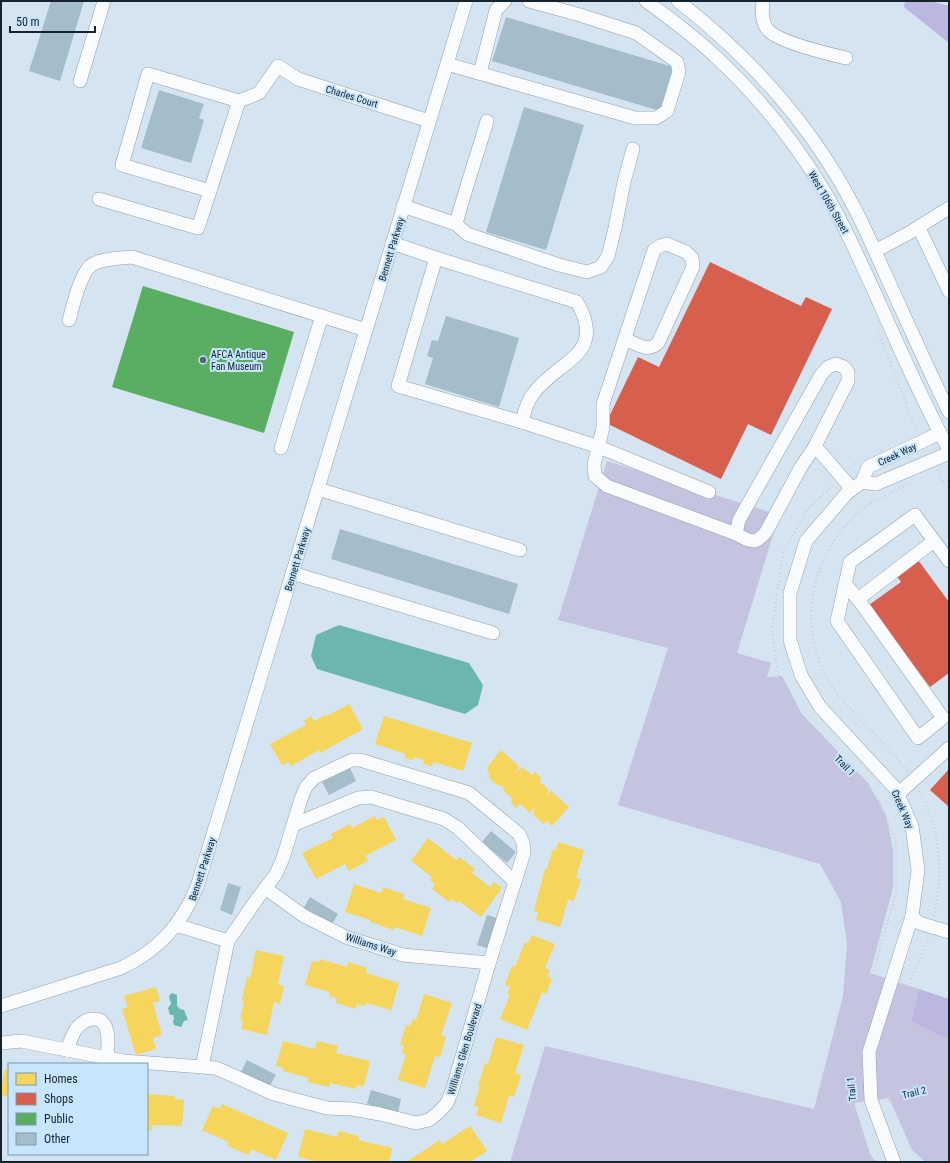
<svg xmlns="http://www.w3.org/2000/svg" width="950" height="1163" font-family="'Roboto Condensed',sans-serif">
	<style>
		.green { fill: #c4c4e0 }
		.forest { fill: #bcb7e1 }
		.water { fill: #6bb6ad }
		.homes { fill: #f6d55c }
		.shops { fill: #d6604d }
		.public { fill: #5aae61 }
		.building { fill: #a4bdc8 }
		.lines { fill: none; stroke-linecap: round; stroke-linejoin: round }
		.minor-casing { stroke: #92a0aa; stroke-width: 14 }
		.path { stroke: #c8cdd1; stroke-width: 2; stroke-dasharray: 1 3; stroke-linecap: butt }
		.minor { stroke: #f9fbfd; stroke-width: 13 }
		.poi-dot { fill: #576771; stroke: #c7e6fd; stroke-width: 1.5 }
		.labels { text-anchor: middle; stroke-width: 4; stroke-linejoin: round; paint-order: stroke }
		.street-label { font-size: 10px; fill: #14232d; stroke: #c7e6fd }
		.poi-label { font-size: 10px; fill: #14232d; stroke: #c7e6fd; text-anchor: start }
	</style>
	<rect width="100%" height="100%" fill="#d4e4f0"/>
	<path class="green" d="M607,461L779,515L737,653L771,663L767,677L782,676L802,714L868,783L886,815L893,850V888L870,973L919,989L911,1021L949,1040V1162H925L912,1150L889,1098L854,1103L870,1154L876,1162H510L545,1046L814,1109L843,996L847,944L841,902L820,864L618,805L668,648L558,620Z"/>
	<g class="forest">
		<path d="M905,1H930L949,6V43L904,7Z"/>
		<path d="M919,989L949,999V1040L911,1021Z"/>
	</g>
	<g class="water">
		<path d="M339,625L469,663L483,685L478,705L465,714L317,669L311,656L316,635Z"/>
		<path d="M172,993L177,995V1006L180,1009L184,1010L188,1020L184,1021L181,1027L174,1025L173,1022L174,1018L173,1015H170L168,1008L171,1004L169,996Z"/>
	</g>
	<g class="homes">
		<path d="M349,704L363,729L320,753L319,750L291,766L289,762L282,765L270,744L306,725L304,721L311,716L314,721L326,715L327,716Z"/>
		<path d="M384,716L472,743L463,771L433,762L432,766L423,764L424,760L414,757L413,760L404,758L406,754L375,744Z"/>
		<path d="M501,750L519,766L516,773L522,767L532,775L535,772L541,777L540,782L549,790L547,796L551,791L569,807L552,826L547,821L544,824L533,815L535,807L530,813L520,804L517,808L511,803L512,798L503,790L504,787L498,785L489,778L490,774L487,771L489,765Z"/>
		<path d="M375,816L377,820L384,817L396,840L365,856L368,861L349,871L345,864L316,879L302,853L333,838L331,834L350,824L352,828Z"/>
		<path d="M428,838L456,860L459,857L475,869L472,873L490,887L494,882L502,888L481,917L459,901L458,903L451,899L449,902L432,889L435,885L430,880L432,877L411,861Z"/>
		<path d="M558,842L584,850L576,878L581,879L574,901L568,900L560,927L536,920L538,912L534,911L545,869H547L553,849L556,850Z"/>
		<path d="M354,884L381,893L383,887L404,894L403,899L431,908L422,936L395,927L394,930L370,922L371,920L345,912Z"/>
		<path d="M532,935L555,944L545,968L550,970L547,976L552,979L546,994L542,992L527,1030L500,1019L510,995L507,994L510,987L505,985L512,966L515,967L525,942L528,943Z"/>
		<path d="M256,950L284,956L278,984L284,986L280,1004L274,1002L267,1035L241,1029L243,1021L240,1020L244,1001L242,1000L247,977L250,978Z"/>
		<path d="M320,959L347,967L348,962L367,968L366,973L399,983L391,1010L366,1003L364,1006L357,1004L356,1009L336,1003L337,998L329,996L330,992L305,985L312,961L319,962Z"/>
		<path d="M156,987L160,1001L153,1003L162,1035L153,1038L156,1049L136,1055L122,1009L128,1007L124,996Z"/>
		<path d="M424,994L452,1003L441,1035L446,1037L440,1057L435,1056L425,1088L398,1080L406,1054L402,1053L404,1046L400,1045L406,1025L410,1026L413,1019L416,1020Z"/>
		<path d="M496,1037L524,1045L515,1073L521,1075L514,1097L509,1095L501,1123L476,1115L479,1107L474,1106L480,1086H478L485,1063L488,1064Z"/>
		<path d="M283,1041L315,1049L317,1041L338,1046L336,1053L370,1061L364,1086L357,1085L356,1089L330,1083L329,1087L308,1082L309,1078L283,1071L284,1068L276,1066Z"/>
		<path d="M5,1069L9,1070V1097L1,1095V1089Z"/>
		<path d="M147,1094L175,1096V1099L184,1100L182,1126L152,1125V1130H147Z"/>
		<path d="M222,1104L288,1133L276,1160L251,1149L249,1155L227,1146L229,1142L202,1130L213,1106L220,1109Z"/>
		<path d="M470,1126L487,1151L470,1162H406L440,1140L442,1144Z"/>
		<path d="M305,1129L337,1137L339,1131L359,1136L358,1140L392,1148L389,1162H319L298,1157Z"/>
	</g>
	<g class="shops">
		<path d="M710,262L801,306L806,297L832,309L771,435L748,424L721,479L606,423L638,357L659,367Z"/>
		<path d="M918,560L949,602V673L930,687L869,605L901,582L896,575Z"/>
		<path d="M949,769V807L930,790Z"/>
	</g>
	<path class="public" d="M143,286L294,332L264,433L112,387Z"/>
	<g class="building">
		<path d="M51,1H84L60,81L29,71Z"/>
		<path d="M506,17L673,67L660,111L492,61Z"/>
		<path d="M159,90L204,104L199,118L204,120L191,163L141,148Z"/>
		<path d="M524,107L584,125L546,250L486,232Z"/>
		<path d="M446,316L519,338L499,407L425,384L433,358L427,356L432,340L438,341Z"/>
		<path d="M340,529L518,584L509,614L331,559Z"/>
		<path d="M350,768L356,781L329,795L322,782Z"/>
		<path d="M491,831L516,852L507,863L482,842Z"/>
		<path d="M228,883L241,887L232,915L220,910Z"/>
		<path d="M310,897L338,914L331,926L303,909Z"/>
		<path d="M487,915L500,919L490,949L477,945Z"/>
		<path d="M247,1060L276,1075L269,1087L241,1072Z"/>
		<path d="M371,1090L401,1099L398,1113L367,1104Z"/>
	</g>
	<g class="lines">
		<g class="minor-casing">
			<g id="minor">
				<path d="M646,1C671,19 695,37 717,58C758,96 794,141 823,189C843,221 858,257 874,291C898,345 921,398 949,450"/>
				<path d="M678,1C750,57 813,127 855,209C865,228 874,249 883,269C905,317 926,365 949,412"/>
				<path d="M763,1C762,11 761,23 769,31C781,43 829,54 846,58"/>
				<path d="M447,64L635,118H656L667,111L679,72L677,62L636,33L580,15L529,1"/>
				<path d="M480,73L496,10L505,1"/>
				<path d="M80,81L104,1"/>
				<path d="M210,191L122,165L148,74L239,101"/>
				<path d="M99,199L198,228L239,101L259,93L278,66L298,79L429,121"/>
				<path d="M403,206L456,224L467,234L559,265L587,272L601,267L608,256L615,228L624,182L633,149"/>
				<path d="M456,224C465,189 477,156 487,121"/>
				<path d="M919,228L949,291"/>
				<path d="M392,243L436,258L398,386L522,422C524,413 527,401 533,394C557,360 608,356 577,302L436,258"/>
				<path d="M875,251L909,233L949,208"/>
				<path d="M69,320C73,307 80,271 93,264C105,258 119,258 132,257L366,330"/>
				<path d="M625,339C637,344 648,353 658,343L693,267L692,258L686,252L667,244L660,246L654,250L603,404V427L594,465L595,476L607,486L736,534"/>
				<path d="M522,422L599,447L709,492"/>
				<path d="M815,446L801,467L766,532C754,546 750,541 736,534L739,520L821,375L828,367L836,364L844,367L848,372V381L815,446L852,489"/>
				<path d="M281,448L322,316"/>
				<path d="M862,482L876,484L949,453"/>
				<path d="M318,489L520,550"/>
				<path d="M292,573L493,633"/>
				<path d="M845,584L858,599L943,718L918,738L837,621L850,562L915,515L949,561"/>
				<path d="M858,599L934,541"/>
				<path d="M898,794L949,748"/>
				<path d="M293,825L358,798L371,797L444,819L458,828L515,882"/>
				<path d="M265,888L304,916L346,937L403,955L489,963"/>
				<path d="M912,916L919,923L949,932"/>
				<path d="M176,925L228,941"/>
				<path d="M1,1006L121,968C159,950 181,925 197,887L466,1"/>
				<path d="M1,1043L21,1041L123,1061L216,1068L274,1094L327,1108L352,1109L380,1114L416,1123L429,1120L439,1112L447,1103L452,1091L488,967L524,853L523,843L519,834L469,793L360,760H352L314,778L306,787L301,799L283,858L276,874L257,899L228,941L202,1067"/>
				<path d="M67,1050C70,1043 72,1035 76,1029C80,1024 85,1020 92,1019C112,1017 108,1046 107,1058"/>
				<path d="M894,1162L871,1100L869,1052L912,916L918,870L912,826L895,788L820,707L801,675L790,640V593L806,541L847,493L862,482L868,467L940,433"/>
			</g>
		</g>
		<g class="path">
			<path d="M625,1L636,8"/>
			<path d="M878,332L903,394L910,417L917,430"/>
			<path d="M849,469L856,463"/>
			<path d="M937,470L949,490"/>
			<path d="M778,589L783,552L808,509L833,485"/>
			<path d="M777,595L772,631L780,688L805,723L879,800L896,843V893L852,1047C849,1077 849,1105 859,1133C862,1143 868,1153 872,1162"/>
			<path d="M907,771C893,753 877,736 860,719C850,708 839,697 831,685C800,637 807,575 841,531C847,524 853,517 860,511C875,499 896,491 913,482"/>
			<path d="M919,791C923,800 929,809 932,819C941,851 941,884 934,916"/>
			<path d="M889,919L863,910L870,885V859L866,839L871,830L889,824"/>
			<path d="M882,1098L919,1093L949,1079"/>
			<path d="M889,1101L888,1074L892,1045L912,976L924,950L928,937"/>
		</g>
		<use href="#minor" class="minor"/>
	</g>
	<circle class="poi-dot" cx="203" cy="360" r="4"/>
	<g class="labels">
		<g class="street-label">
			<text transform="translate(352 96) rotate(17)" y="4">Charles Court</text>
			<text transform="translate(829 202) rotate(60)" y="4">West 106th Street</text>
			<text transform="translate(391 249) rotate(-73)" y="4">Bennett Parkway</text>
			<text transform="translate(897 454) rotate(-25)" y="4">Creek Way</text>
			<text transform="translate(297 559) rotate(-73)" y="4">Bennett Parkway</text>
			<text transform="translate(845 765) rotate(46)" y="4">Trail 1</text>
			<text transform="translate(903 809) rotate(67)" y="4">Creek Way</text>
			<text transform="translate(202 869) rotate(-72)" y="4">Bennett Parkway</text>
			<text transform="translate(371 944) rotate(18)" y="4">Williams Way</text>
			<text transform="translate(464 1049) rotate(-73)" y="4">Williams Glen Boulevard</text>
			<text transform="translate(851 1089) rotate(-96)" y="4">Trail 1</text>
			<text transform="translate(914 1092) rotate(-13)" y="4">Trail 2</text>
		</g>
		<g class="poi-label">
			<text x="211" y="358">AFCA Antique<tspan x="211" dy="12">Fan Museum</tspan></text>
		</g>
	</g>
	<rect width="950" height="1163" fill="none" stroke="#14232d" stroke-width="4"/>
	<rect x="8" y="1063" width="140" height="92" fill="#c7e6fd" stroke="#7f98aa"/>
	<rect x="16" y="1073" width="20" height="12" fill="#f6d55c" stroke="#7f98aa"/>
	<text x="44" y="1083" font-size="12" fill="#14232d">Homes</text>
	<rect x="16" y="1093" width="20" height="12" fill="#d6604d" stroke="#7f98aa"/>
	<text x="44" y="1103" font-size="12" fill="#14232d">Shops</text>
	<rect x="16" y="1113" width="20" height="12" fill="#5aae61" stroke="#7f98aa"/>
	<text x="44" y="1123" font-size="12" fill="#14232d">Public</text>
	<rect x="16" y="1133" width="20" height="12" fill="#a4bdc8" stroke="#7f98aa"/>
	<text x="44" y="1143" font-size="12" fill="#14232d">Other</text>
	<path d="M10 26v6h85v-6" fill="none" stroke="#14232d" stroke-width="2"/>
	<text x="16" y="26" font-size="12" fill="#14232d" stroke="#c7e6fd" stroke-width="3" paint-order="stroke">50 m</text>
</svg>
